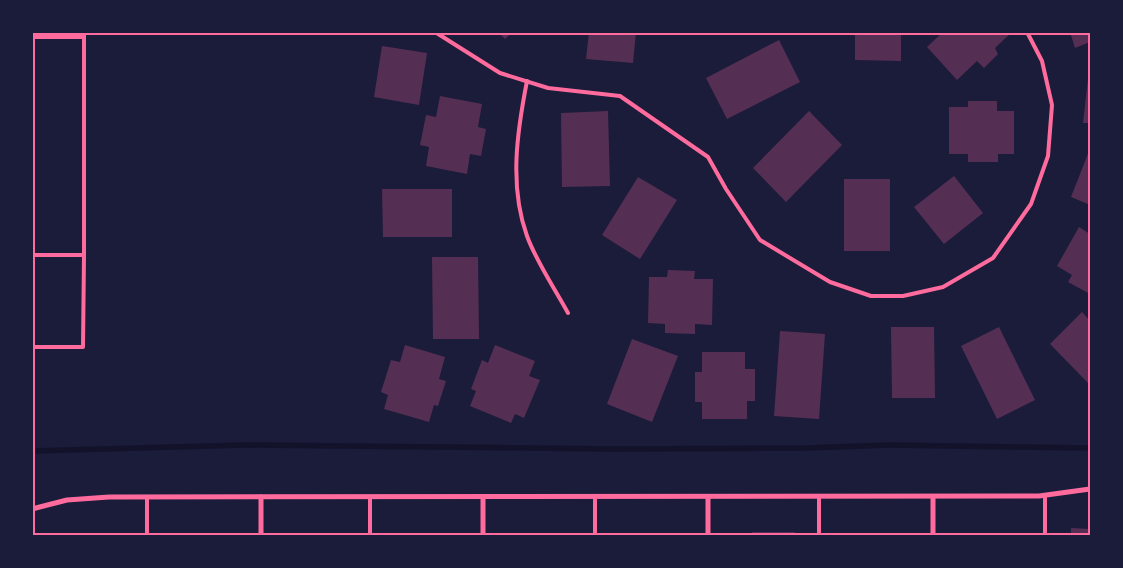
<svg xmlns="http://www.w3.org/2000/svg" width="1123" height="568" font-family="'Golos Text',sans-serif">
	<style>
		.lines { fill: none; stroke-linecap: round; stroke-linejoin: round }
		.stream { stroke: #12122b; stroke-width: 5.5 }
		.building { fill: #542f53 }
		.service { stroke: #ff6b9d; stroke-width: 4 }
		.minor { stroke: #ff6b9d; stroke-width: 5 }
		.neatline { fill: none; stroke: #ff6b9d; stroke-width: 2 }
	</style>
	<rect width="100%" height="100%" fill="#1b1b3a"/>
	<g class="lines">
		<path class="stream" d="M32,451L244,445L615,449L808,448L888,445L1090,448"/>
	</g>
	<g class="building">
		<path d="M498,32H512L505,39Z"/>
		<path d="M589,32H636L633,63L586,59Z"/>
		<path d="M855,32H901V61L855,60Z"/>
		<path d="M943,32H1012L995,48L998,54L984,68L977,61L957,80L927,47Z"/>
		<path d="M1070,32H1090V42L1075,48Z"/>
		<path d="M779,40L800,82L727,119L706,78Z"/>
		<path d="M382,46L427,53L419,105L374,97Z"/>
		<path d="M1089,70H1090V123H1083Z"/>
		<path d="M440,96L482,104L478,127L486,129L481,156L470,154L467,174L426,166L429,147L420,145L426,115L436,117Z"/>
		<path d="M968,101H997V111H1014V154H998V162H968V154H949V107H968Z"/>
		<path d="M608,111L610,186L562,187L561,113Z"/>
		<path d="M809,111L842,145L786,202L753,168Z"/>
		<path d="M1089,151H1090V205L1071,197Z"/>
		<path d="M954,176L983,213L944,244L914,207Z"/>
		<path d="M638,177L677,200L640,259L602,235Z"/>
		<rect x="844" y="179" width="46" height="72"/>
		<path d="M382,189H452V237H383Z"/>
		<path d="M1079,227L1090,234V294L1068,282L1072,275L1057,266Z"/>
		<path d="M432,257H478L479,339H433Z"/>
		<path d="M668,270L695,271L694,279H713L712,325L695,324V334L665,333V324L648,323L649,277H667Z"/>
		<path d="M1082,312L1090,321V385L1050,344Z"/>
		<path d="M891,327H934L935,398H892Z"/>
		<path d="M999,327L1035,400L997,419L961,346Z"/>
		<path d="M780,331L825,334L819,419L774,416Z"/>
		<path d="M632,339L678,356L652,422L607,404Z"/>
		<path d="M405,345L445,357L439,379L446,381L438,406L434,405L429,422L384,409L388,395L381,392L391,360L400,362Z"/>
		<path d="M495,345L535,361L529,376L540,380L524,418L515,414L511,423L470,406L476,391L471,389L482,360L488,363Z"/>
		<path d="M702,352H745V369H755V401H747V419H702V402H695V372H702Z"/>
		<path d="M1071,528L1090,529V536H1071Z"/>
		<rect x="752" y="532" width="43" height="4"/>
	</g>
	<g class="lines">
		<g class="service">
			<path d="M435,32L500,73L548,88L620,96L708,157L726,189L760,240L830,282L871,296H903L943,287L993,258L1031,204L1048,156L1052,105L1042,61L1027,32"/>
			<path d="M32,37H84"/>
			<path d="M527,81C517,132 509,186 527,236C536,261 555,289 568,313"/>
			<path d="M32,255H84V32"/>
			<path d="M32,347H83L84,255"/>
			<path d="M370,497V536"/>
			<path d="M595,498V536"/>
			<path d="M819,498V536"/>
			<path d="M147,536V497"/>
			<path d="M1045,536V496"/>
		</g>
		<g class="minor">
			<path d="M483,497V536"/>
			<path d="M32,509L67,500L109,497L1039,496L1090,489"/>
			<path d="M261,536V497"/>
			<path d="M708,536V498"/>
			<path d="M933,536V497"/>
		</g>
	</g>
	<rect width="1123" height="568" fill="none" stroke="#1b1b3a" stroke-width="68"/>
	<rect x="34" y="34" width="1055" height="500" class="neatline"/>
</svg>
